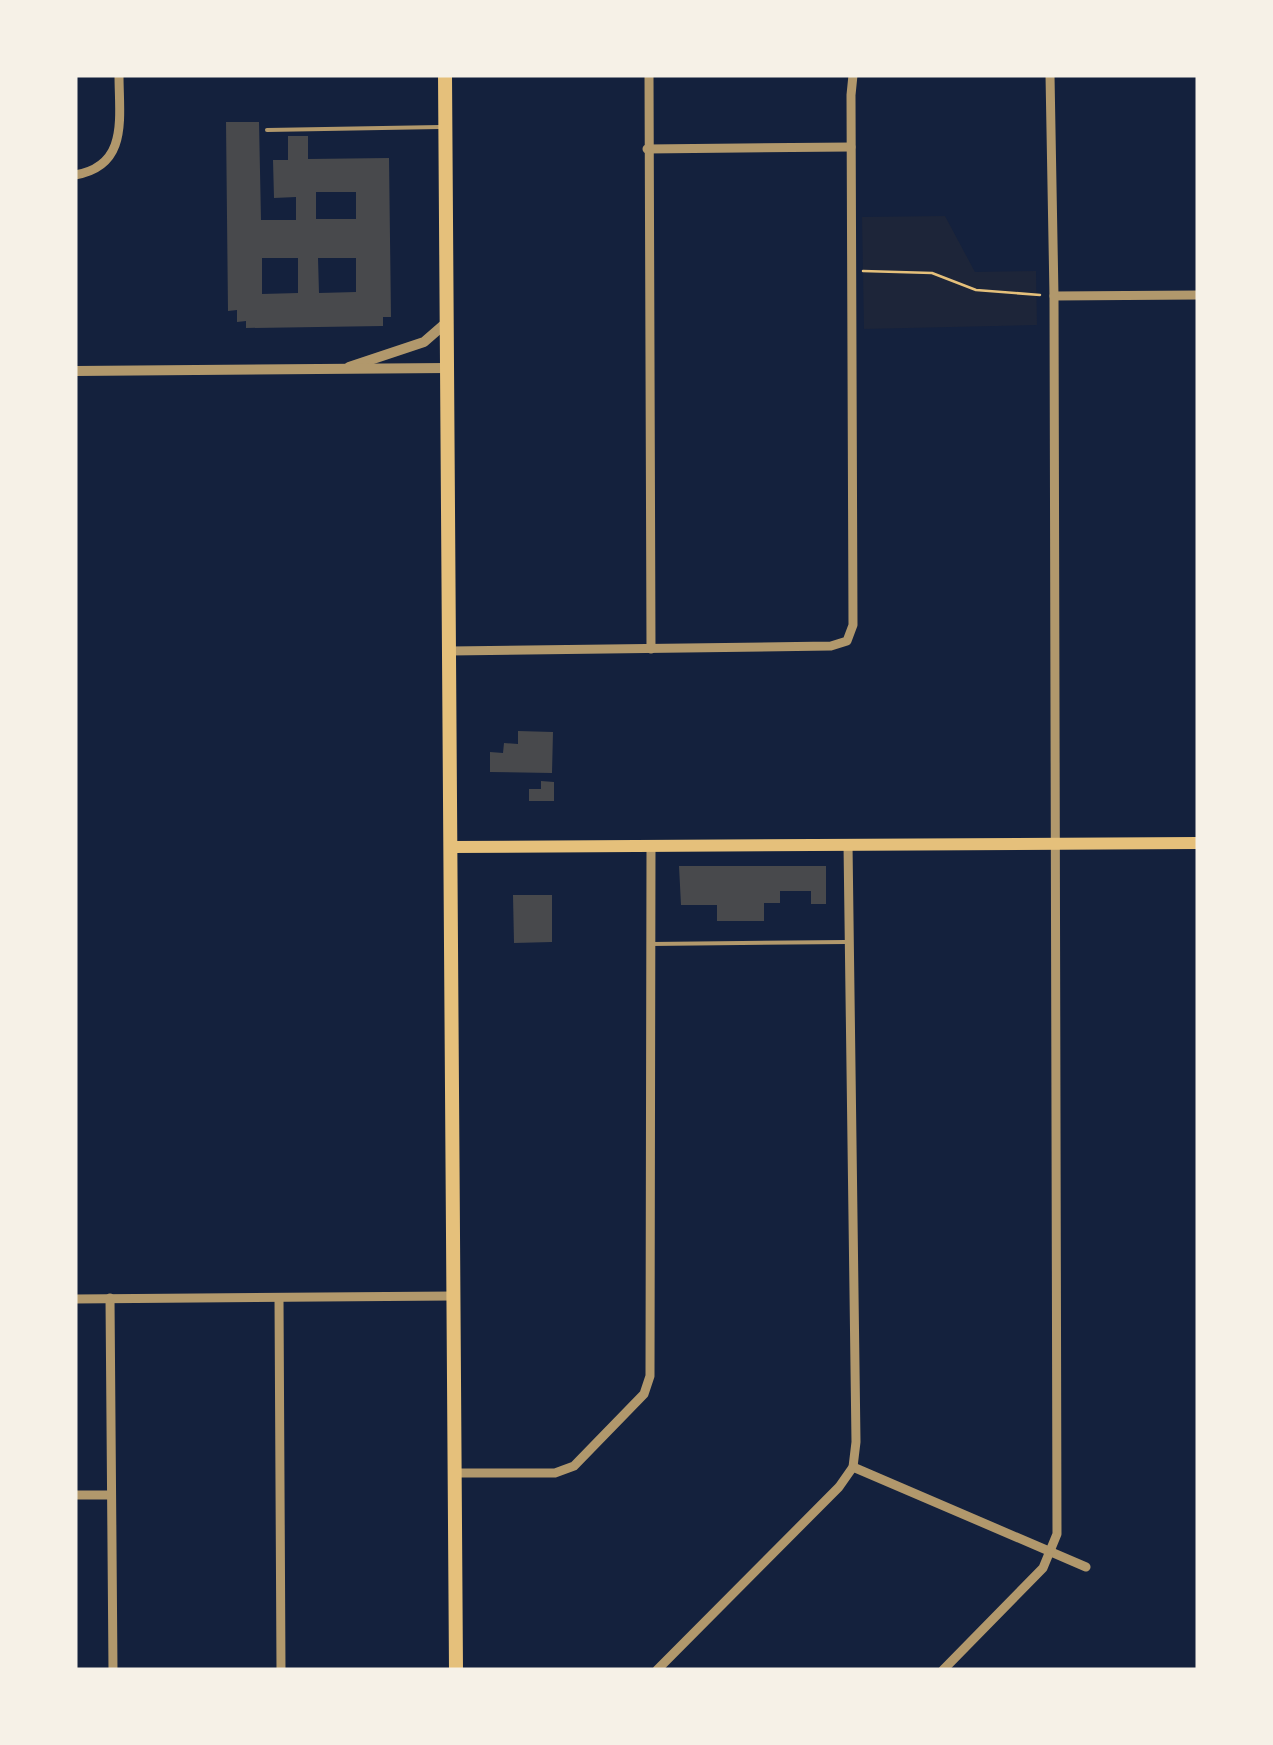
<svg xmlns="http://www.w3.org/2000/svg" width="1273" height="1745" font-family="'Titillium Web',sans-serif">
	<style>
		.green { fill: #1d2539 }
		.building { fill: #48494c; fill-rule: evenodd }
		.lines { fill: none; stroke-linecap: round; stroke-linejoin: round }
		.path { stroke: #e5c07b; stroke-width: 2.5 }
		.service { stroke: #b1986c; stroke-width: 4 }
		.minor { stroke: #b1986c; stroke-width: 9 }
		.tertiary { stroke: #b1986c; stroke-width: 10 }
		.secondary { stroke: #e5c07b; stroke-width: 12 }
		.primary { stroke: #e5c07b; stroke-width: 14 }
	</style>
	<rect width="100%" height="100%" fill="#14213d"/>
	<path class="green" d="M945,216L975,272L1036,271L1037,325L864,329L862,217Z"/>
	<g class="building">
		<path d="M226,122H259L261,220H296V197L274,198L273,160H288V136H308V159L389,158L391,317H383V326L246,328V321L237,322V310L228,311ZM316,192H356V219H316ZM262,258H298V293L262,294ZM318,258H356V292L319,293Z"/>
		<path d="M518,731L553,732L552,773L490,772V752L503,753L504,743L518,744Z"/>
		<path d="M541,781L554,782V801H529V789H541Z"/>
		<path d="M679,866H826V904H811V891H780V903H764V921H717V905H681Z"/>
		<path d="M513,895H552V942L514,943Z"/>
	</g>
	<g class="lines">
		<path class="path" d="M863,271L932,273L976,290L1040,295"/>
		<g class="service">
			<path d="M267,130L440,127"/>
			<path d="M651,944L846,942"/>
		</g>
		<g class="minor">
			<path d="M649,75L651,649"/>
			<path d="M647,149L851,147"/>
			<path d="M75,175C129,166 119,118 119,75"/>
			<path d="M1054,296L1198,295"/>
			<path d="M450,651L831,646L847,641L853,625L851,95L853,75"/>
			<path d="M110,1298L113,1670"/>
			<path d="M279,1298L281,1670"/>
			<path d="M75,1299L453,1296"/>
			<path d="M853,1467L1086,1567"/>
			<path d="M455,1473H555L574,1466L644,1394L650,1376L651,846"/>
			<path d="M75,1495H111"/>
			<path d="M657,1670L839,1487L853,1467L856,1442L848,844"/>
			<path d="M943,1670L1043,1568L1057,1534L1054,296L1050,75"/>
		</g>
		<g class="tertiary">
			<path d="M349,367L424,342L447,322"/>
			<path d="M75,371L447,368"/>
		</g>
		<path class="secondary" d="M451,847L1198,843"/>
		<path class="primary" d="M445,75L456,1670"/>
	</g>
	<rect width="1273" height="1745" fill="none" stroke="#f6f1e7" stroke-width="155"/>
</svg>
